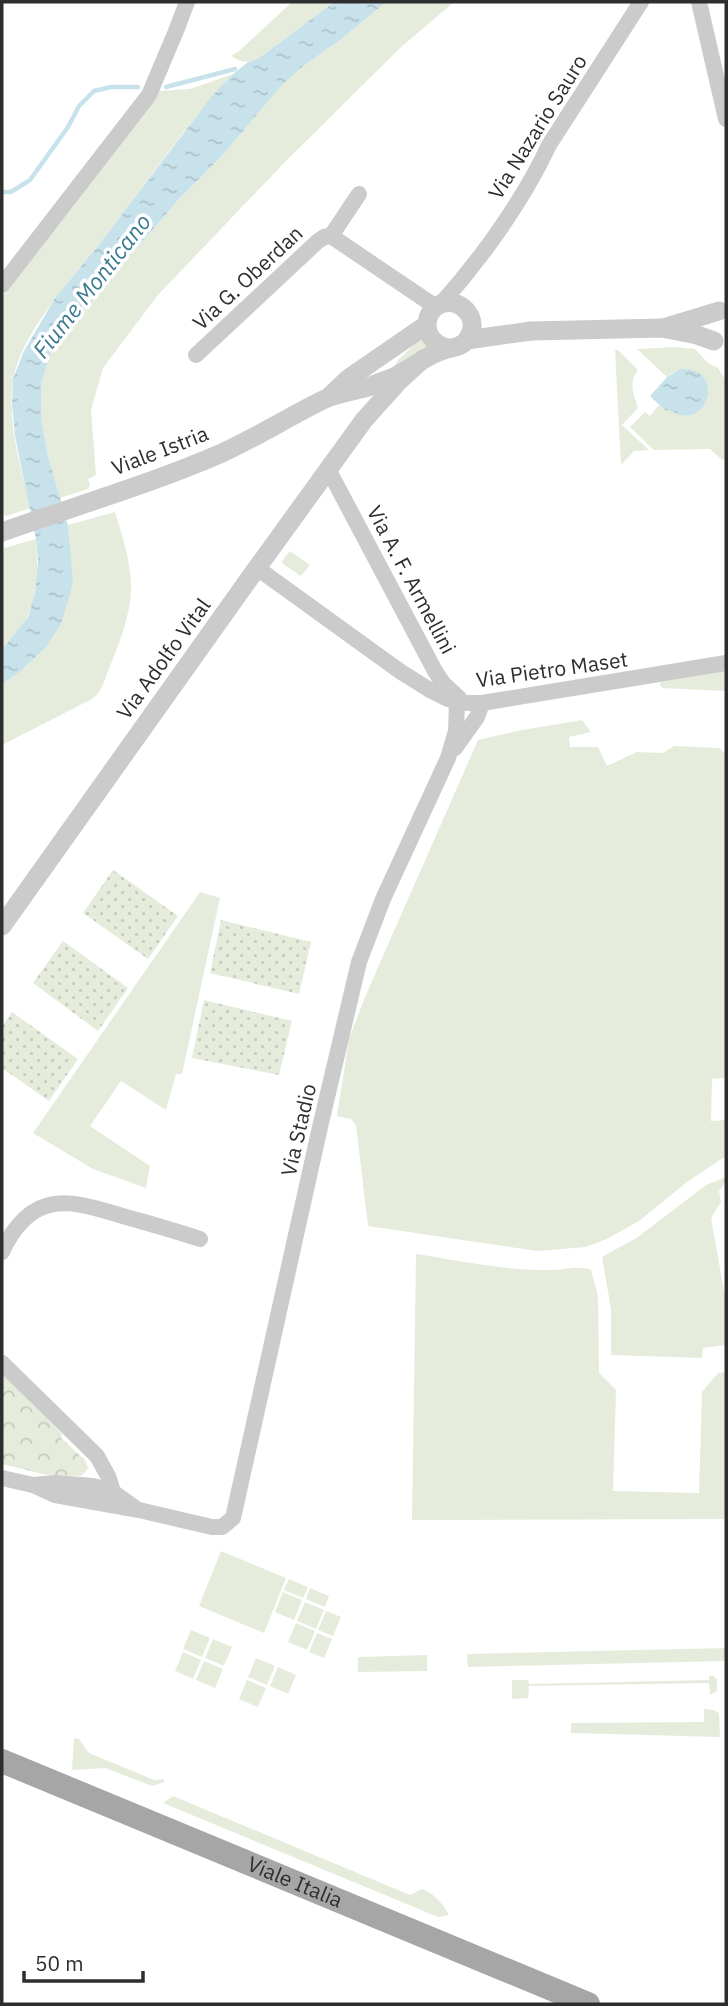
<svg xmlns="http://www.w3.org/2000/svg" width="728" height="2006" font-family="'IBM Plex Sans',sans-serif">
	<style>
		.grass { fill: #e6ecdc }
		.forest { fill: url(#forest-crowns) }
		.garden { fill: url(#garden-dots) }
		.water { fill: url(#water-ripples) }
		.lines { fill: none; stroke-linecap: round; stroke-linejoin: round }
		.stream { stroke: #c8e2ec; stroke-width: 4.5 }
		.minor { stroke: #cbcbcb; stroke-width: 16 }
		.tertiary { stroke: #cbcbcb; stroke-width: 19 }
		.primary { stroke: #a6a6a6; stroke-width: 24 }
		.labels { text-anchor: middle; stroke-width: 7; stroke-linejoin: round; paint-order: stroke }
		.street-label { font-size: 21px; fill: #2e2e2e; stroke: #fff }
		.water-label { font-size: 23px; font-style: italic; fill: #3c7a91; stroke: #fff }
	</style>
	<defs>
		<pattern id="forest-crowns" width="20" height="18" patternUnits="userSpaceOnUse" patternTransform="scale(1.75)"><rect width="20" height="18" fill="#e6ecdc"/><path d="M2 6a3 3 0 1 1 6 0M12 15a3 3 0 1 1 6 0" fill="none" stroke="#c6cbbd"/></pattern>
		<pattern id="garden-dots" width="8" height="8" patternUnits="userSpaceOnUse" patternTransform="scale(1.75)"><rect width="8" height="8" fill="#e6ecdc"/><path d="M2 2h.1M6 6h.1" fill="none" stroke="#c6cbbd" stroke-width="1.8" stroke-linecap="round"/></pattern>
		<pattern id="water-ripples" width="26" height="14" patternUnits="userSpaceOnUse" patternTransform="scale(1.75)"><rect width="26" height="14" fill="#c8e2ec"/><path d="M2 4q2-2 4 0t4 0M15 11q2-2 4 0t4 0" fill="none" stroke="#acc2cb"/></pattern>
	</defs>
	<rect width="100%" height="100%" fill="#fff"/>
	<g class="grass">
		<path d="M292,2H334L259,58C247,63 242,63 231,56L239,51Z"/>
		<path d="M386,2H454L400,48L283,164L158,295L103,368L91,410L96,475L88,479L90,485L88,489L60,498L48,456L41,418V385L50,354L77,318L179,199L222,156L281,86L302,67L339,41Z"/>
		<path d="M233,74C184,126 145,186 101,242C71,280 20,333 13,382C7,423 21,468 31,508L6,516L2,513V297L158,91L190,89Z"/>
		<path d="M420,339L427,348L388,374L399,359Z"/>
		<path d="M675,347L695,349L708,363L718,368L726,381V459L722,460L710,449L654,450L630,427L645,412L650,416L659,405L666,411L673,372L667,377L637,349Z"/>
		<path d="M615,350H618L638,370C628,384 634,393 638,408L622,425L649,450L634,451L621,465Z"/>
		<path d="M115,512C122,536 131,561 131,587C131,614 120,641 110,666C105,678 103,691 92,699L2,745V684L21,671L46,647L60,626L73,579L68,525Z"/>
		<path d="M36,539C38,564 38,591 28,615C23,628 11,640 2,650V560L4,548Z"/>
		<path d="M290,551L310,565L301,576L283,564L282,561Z"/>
		<path d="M726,671V691L663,688L660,686L661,682Z"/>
		<path d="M582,720L591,732L569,737L570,747H598L607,766L637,752L663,753L674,746L720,748L726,755V1078L712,1079L711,1121L725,1120L726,1156L687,1182L639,1221L607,1239L586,1247L537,1251L368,1226L356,1125L351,1119L337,1116L349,1039L365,997L478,740L522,730Z"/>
		<path d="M200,892L220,898L182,1074H176L166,1110L121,1081L90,1126L150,1166L146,1188L93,1169L33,1133Z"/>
		<path d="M726,1177V1181L719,1191L721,1202L711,1218L726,1302V1345L703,1348L702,1358L611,1355V1309L602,1257L638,1237L706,1185Z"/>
		<path d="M416,1254C461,1261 507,1271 553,1270C565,1270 580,1265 591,1270L598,1296L599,1373L616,1390L613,1491L699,1493L702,1392L718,1373L726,1372V1519L412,1520Z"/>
		<path d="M221,1551L286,1578L264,1633L199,1606Z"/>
		<path d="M289,1579L308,1587L303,1598L284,1590Z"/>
		<path d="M310,1588L329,1596L325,1607L306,1599Z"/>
		<path d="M283,1592L302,1600L294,1620L275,1612Z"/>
		<path d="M305,1602L324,1610L316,1629L297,1621Z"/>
		<path d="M326,1611L341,1617L333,1636L318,1630Z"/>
		<path d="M296,1623L315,1631L307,1650L288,1642Z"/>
		<path d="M191,1630L210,1638L202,1657L183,1649Z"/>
		<path d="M317,1633L332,1639L324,1658L309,1652Z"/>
		<path d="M213,1639L232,1647L224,1666L205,1658Z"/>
		<path d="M726,1648V1661L468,1667L467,1654Z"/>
		<path d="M183,1652L201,1660L193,1679L175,1671Z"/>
		<path d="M427,1655V1671L358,1672V1657Z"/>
		<path d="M256,1658L275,1666L267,1685L248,1677Z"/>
		<path d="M204,1661L223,1669L215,1688L196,1680Z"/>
		<path d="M278,1667L296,1675L288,1694L270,1686Z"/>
		<path d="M709,1676H714L717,1680V1691L710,1695L709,1683L529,1686L528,1698L512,1699V1680H528L529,1684L709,1680Z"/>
		<path d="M247,1680L266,1688L258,1707L239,1699Z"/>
		<path d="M704,1709L713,1710L719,1713L720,1737L571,1733V1723L704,1722Z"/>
		<path d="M74,1738L79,1739L89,1753L154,1780L164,1779V1782L152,1786L105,1768L72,1770Z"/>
		<path d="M173,1796L410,1895L422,1889C435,1894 442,1903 449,1915L438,1917L163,1803Z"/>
	</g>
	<path class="forest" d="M2,1372L62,1434L61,1438L86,1461L88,1469L81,1476L47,1475L2,1464Z"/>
	<g class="garden">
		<path d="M113,870L178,916L148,959L83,913Z"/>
		<path d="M221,920L311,942L299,994L210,973Z"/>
		<path d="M63,941L128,988L98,1031L33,983Z"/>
		<path d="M204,1000L292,1021L279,1075L192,1058Z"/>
		<path d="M12,1012L78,1059L49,1101L2,1068V1027Z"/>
	</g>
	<g class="water">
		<path d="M334,2H386L339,41L302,67L281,86L222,156L179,199L77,318L50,354L41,385V418L48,456L68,525L73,579L70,595L60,626L46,647L21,671L2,684V650L28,617L35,592L38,561L36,539L15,436L12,404L13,379L24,351L55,298L101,242L211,97L233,74L248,62L259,58Z"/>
		<path d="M680,369C728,366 708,437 668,409L666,411L650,396L667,377Z"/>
	</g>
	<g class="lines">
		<g class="stream">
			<path d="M166,87L235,69"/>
			<path d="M2,192H11L30,180L68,127L79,106L94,91L111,87H138"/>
		</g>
		<g class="minor">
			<path d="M699,2L726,119"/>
			<path d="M359,194L331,236L436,307"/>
			<path d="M2,285L149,95L176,31L187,2"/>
			<path d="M440,305C481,259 523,201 549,145L641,2"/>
			<path d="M196,355L317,242L324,237L331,236"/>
			<path d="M328,469L435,671L443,683L460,699"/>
			<path d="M257,568L401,672L430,690L448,699L464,703H482L726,663"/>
			<path d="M455,748L477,717L482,703"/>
			<path d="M2,1252C10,1234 25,1212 46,1206C74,1197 109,1213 137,1220C158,1226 179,1232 200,1239"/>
			<path d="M2,1363L97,1456L108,1476L113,1492L134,1507"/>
			<path d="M2,1478L33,1485L56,1483L93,1486L113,1492"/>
			<path d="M33,1485L55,1495L139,1510L212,1527H222L233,1518L320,1127L359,962L383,899L448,758L456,731L457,701"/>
		</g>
		<g class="tertiary">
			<path d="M663,328L719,311"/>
			<path d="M467,340L531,331L662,328L697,335L714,341"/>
			<path d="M329,397L349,378L426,325"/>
			<path d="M2,532C75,506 151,484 222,453C257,437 290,416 325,399C340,392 357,391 371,386C379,382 388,380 396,376C414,367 427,354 447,349C455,347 461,347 466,341C472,334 474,324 470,316C467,310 461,305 454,303C424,298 415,341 448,348"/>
			<path d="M2,926L249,579L364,420L399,381L423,359"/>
		</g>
		<path class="primary" id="s1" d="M2,1761L588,2004"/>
	</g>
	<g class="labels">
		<g class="street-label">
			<text transform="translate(538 127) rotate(-58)" y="7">Via Nazario Sauro</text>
			<text transform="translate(248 278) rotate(-43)" y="7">Via G. Oberdan</text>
			<text transform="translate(160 451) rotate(-21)" y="7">Viale Istria</text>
			<text transform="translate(411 580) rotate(62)" y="7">Via A. F. Armellini</text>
			<text transform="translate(164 659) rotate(-54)" y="7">Via Adolfo Vital</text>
			<text transform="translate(552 670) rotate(-8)" y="7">Via Pietro Maset</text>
			<text transform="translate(299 1130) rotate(-77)" y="7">Via Stadio</text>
			<text dy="7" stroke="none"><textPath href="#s1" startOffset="317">Viale Italia</textPath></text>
		</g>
		<g class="water-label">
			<text transform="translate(92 286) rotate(-52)" y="8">Fiume Monticano</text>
		</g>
	</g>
	<rect width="728" height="2006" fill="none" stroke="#2e2e2e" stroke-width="7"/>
	<path d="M24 1971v10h119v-10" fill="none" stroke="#2e2e2e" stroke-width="3.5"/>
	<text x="35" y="1971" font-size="21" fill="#2e2e2e" stroke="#ffffff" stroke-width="5" paint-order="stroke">50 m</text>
</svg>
